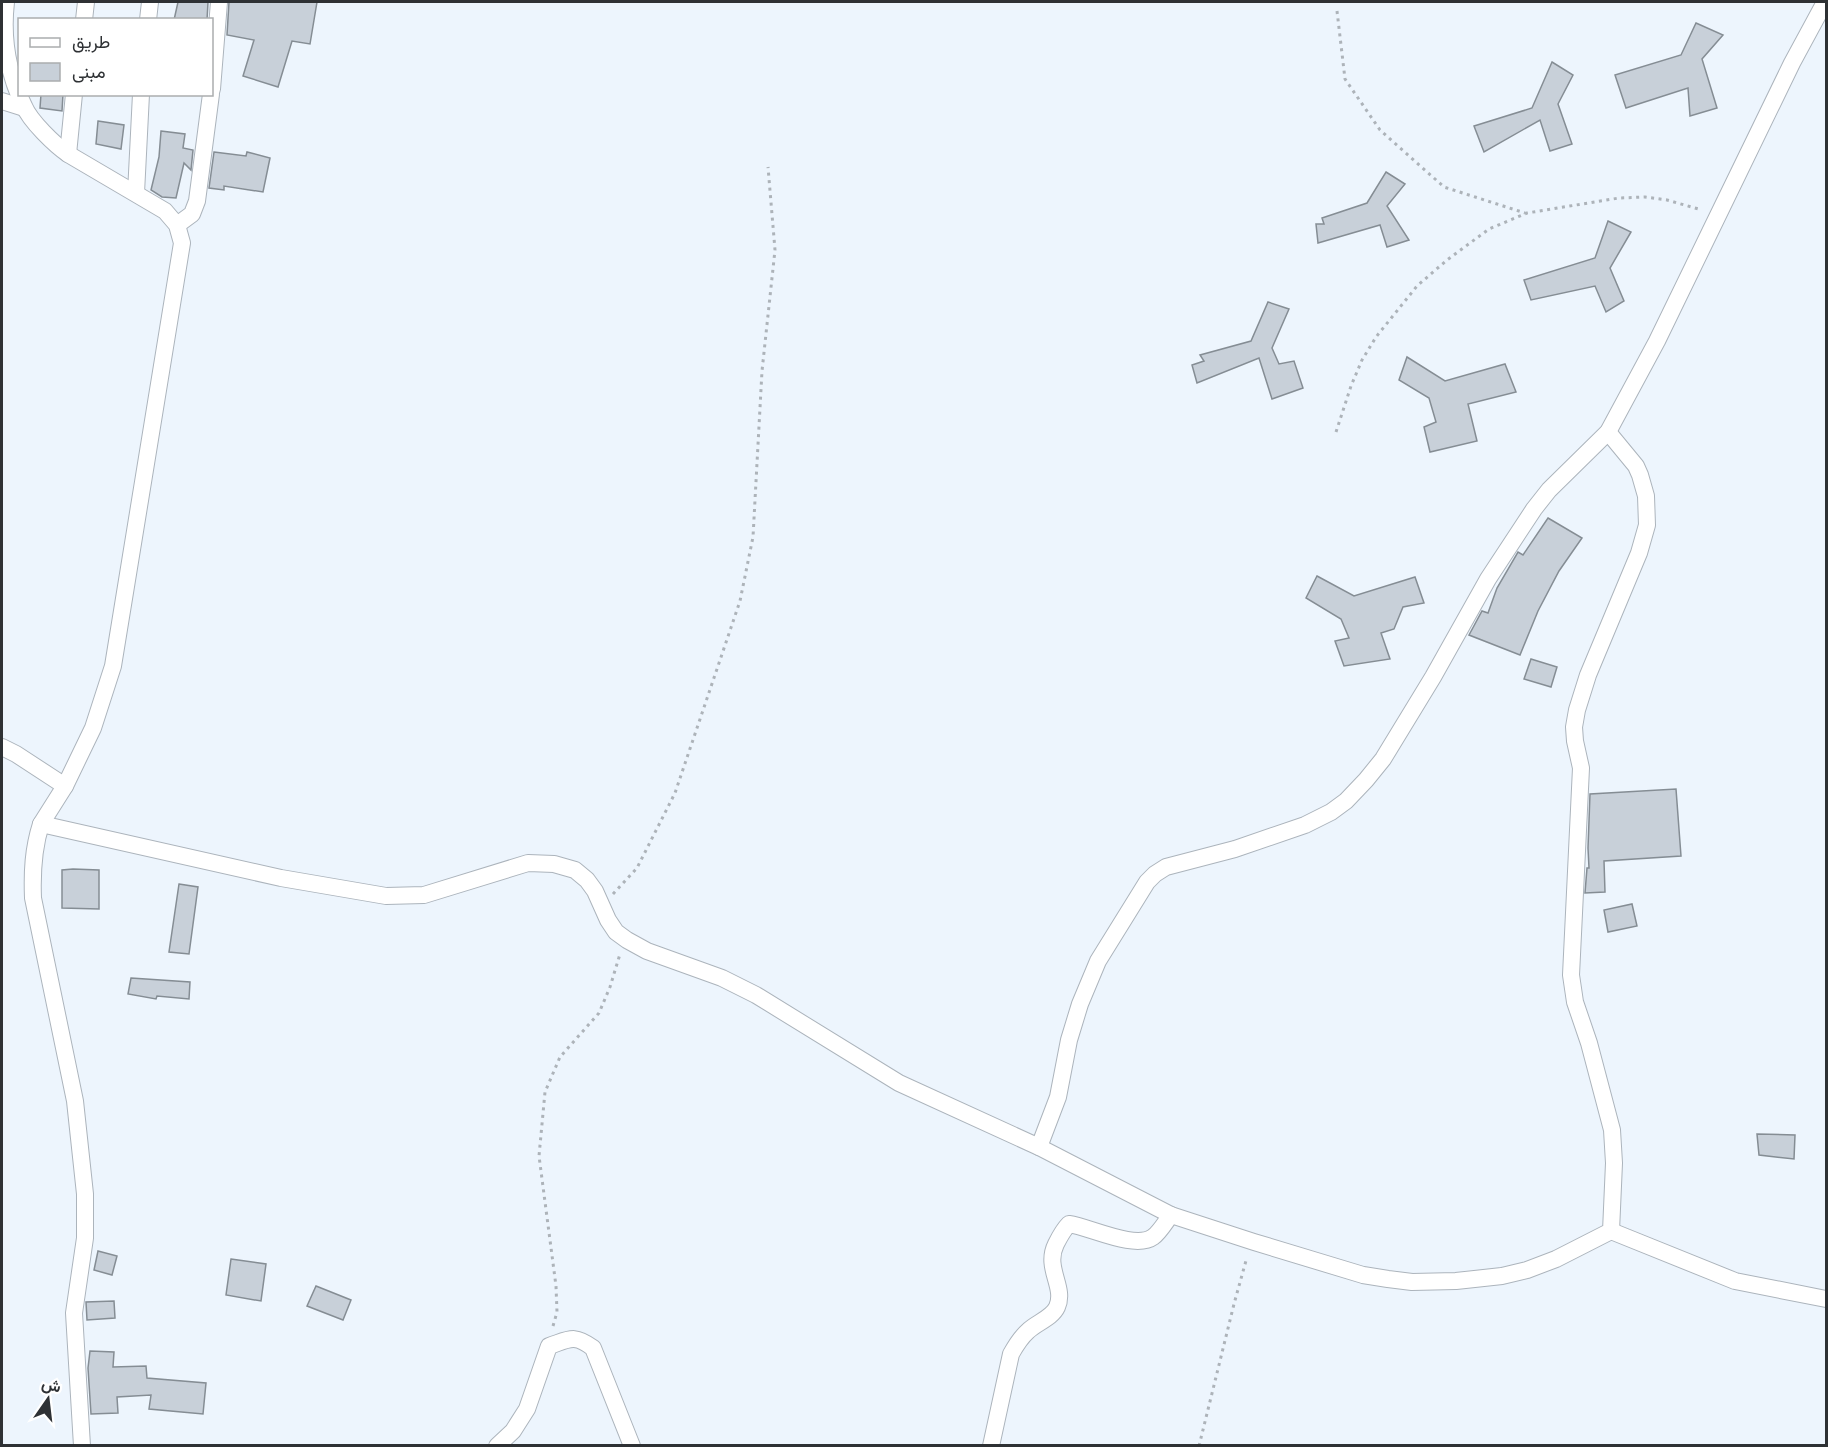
<svg xmlns="http://www.w3.org/2000/svg" width="1828" height="1447" font-family="'IBM Plex Sans',Vazirmatn,sans-serif">
	<style>
		.building { fill: #c8d0d9; stroke: #858d94; stroke-width: 1.5 }
		.lines { fill: none; stroke-linecap: round; stroke-linejoin: round }
		.minor-casing { stroke: #acb4bc; stroke-width: 18 }
		.path { stroke: #adb3b9; stroke-width: 3; stroke-dasharray: 3 4.5; stroke-linecap: butt }
		.minor { stroke: #fff; stroke-width: 16 }
	</style>
	<rect width="100%" height="100%" fill="#edf5fd"/>
	<g class="building">
		<path d="M178,2H208L207,20H174Z"/>
		<path d="M229,2H317L310,44L292,41L278,87L243,76L254,40L227,35Z"/>
		<path d="M1696,23L1723,35L1702,59L1717,108L1690,116L1688,88L1626,108L1615,75L1681,55Z"/>
		<path d="M1552,62L1573,75L1558,104L1572,144L1550,151L1540,120L1484,152L1474,126L1532,108Z"/>
		<path d="M41,94H63L62,111L40,108Z"/>
		<path d="M98,121L124,125L121,149L96,144Z"/>
		<path d="M161,131L185,134L183,148L193,150L191,170L184,163L176,198L162,197L151,190L159,157Z"/>
		<path d="M214,152L246,156L247,152L270,158L263,192L224,186V190L209,188Z"/>
		<path d="M1386,172L1405,184L1387,206L1409,240L1387,247L1380,225L1318,243L1316,224H1324L1322,218L1367,203Z"/>
		<path d="M1608,221L1631,232L1610,268L1624,301L1606,312L1595,286L1531,300L1524,280L1595,258Z"/>
		<path d="M1268,302L1289,309L1272,348L1279,364L1294,361L1303,388L1272,399L1259,358L1197,383L1192,365L1204,361L1200,355L1251,341Z"/>
		<path d="M1407,357L1445,381L1505,364L1516,392L1468,404L1477,441L1430,452L1424,427L1436,422L1429,398L1399,380Z"/>
		<path d="M1548,518L1582,538L1559,571L1538,611L1520,655L1469,635L1482,611L1488,613L1497,588L1518,552L1523,555Z"/>
		<path d="M1317,576L1354,596L1415,577L1424,603L1403,607L1394,629L1381,633L1390,659L1344,666L1335,641L1349,638L1341,619L1306,598Z"/>
		<path d="M1531,659L1557,667L1551,687L1524,679Z"/>
		<path d="M1676,789L1681,856L1604,861L1605,892L1585,893L1587,868H1589L1588,848L1590,794Z"/>
		<path d="M73,869L99,870V909L62,908V870Z"/>
		<path d="M179,884L198,887L189,954L169,952Z"/>
		<path d="M1632,904L1637,926L1608,932L1604,910Z"/>
		<path d="M131,978L190,982L189,999L157,996L156,999L128,994Z"/>
		<path d="M1757,1134L1795,1135L1794,1159L1759,1155Z"/>
		<path d="M98,1251L117,1256L112,1275L94,1270Z"/>
		<path d="M231,1259L266,1264L261,1301L226,1295Z"/>
		<path d="M316,1286L351,1300L343,1320L307,1306Z"/>
		<path d="M114,1301L115,1318L87,1320L86,1302Z"/>
		<path d="M90,1351L114,1352L113,1367L146,1366L147,1378L206,1383L203,1414L149,1409L151,1395L117,1397L118,1413L91,1414L88,1368Z"/>
	</g>
	<g class="lines">
		<g class="minor-casing">
			<g id="minor">
				<path d="M6,2C2,37 8,74 24,106C30,121 55,145 68,154L165,211L177,225L182,243L113,666L93,728L65,786L41,824"/>
				<path d="M84,20L86,2"/>
				<path d="M148,20L150,2"/>
				<path d="M212,89L219,2"/>
				<path d="M2,101L24,108"/>
				<path d="M68,154L74,94"/>
				<path d="M136,193L141,94"/>
				<path d="M177,225L192,214L197,201L211,94"/>
				<path d="M2,747L16,754L65,786"/>
				<path d="M1039,1147L1171,1215L1254,1242L1363,1275L1388,1279L1412,1282L1456,1281L1502,1276L1527,1270L1556,1259L1611,1231L1614,1163L1612,1130L1589,1043L1575,1002L1571,975L1581,768L1575,741L1574,727L1577,710L1588,675L1639,553L1647,525L1646,496L1640,475L1636,466L1608,432"/>
				<path d="M1611,1231L1735,1281L1826,1299"/>
				<path d="M82,1446L74,1313L85,1238V1194L75,1101L33,898C32,872 33,849 41,824L281,878L386,896L424,895L528,863L554,864L575,870L587,880L595,891L608,920L616,932L627,940L647,951L722,978L756,995L899,1083L1039,1147L1058,1097L1069,1040L1080,1004L1098,961L1147,882L1155,874L1166,867L1235,849L1305,825L1331,812L1346,801L1366,780L1383,759L1433,677L1488,579L1534,509L1549,490L1608,432L1657,341L1792,63L1825,2"/>
				<path d="M497,1446L513,1431L527,1409L549,1346C570,1339 574,1334 593,1348L632,1446"/>
				<path d="M991,1446L1011,1354C1016,1345 1020,1338 1028,1331C1036,1323 1052,1318 1057,1307C1066,1287 1044,1268 1056,1244C1060,1236 1063,1230 1069,1224C1090,1227 1135,1250 1153,1237C1160,1232 1166,1221 1171,1215"/>
			</g>
		</g>
		<g class="path">
			<path d="M1337,11L1345,79L1380,130L1444,187L1525,213"/>
			<path d="M1336,432L1351,386L1362,360L1376,337L1417,286L1447,260L1489,229L1527,213L1619,198L1645,197L1667,200L1702,210"/>
			<path d="M613,894L637,868L675,793L740,601L753,537L762,371L775,250L768,167"/>
			<path d="M553,1326L557,1312L556,1286L539,1156L545,1092L560,1057L599,1013L610,987L620,954"/>
			<path d="M1199,1446L1234,1304L1247,1257"/>
		</g>
		<use href="#minor" class="minor"/>
	</g>
	<rect width="1828" height="1447" fill="none" stroke="#2e3134" stroke-width="6"/>
	<rect x="18" y="18" width="195" height="78" fill="#ffffff" stroke="#abadae" stroke-width="1.5"/>
	<rect x="30" y="38" width="30" height="9" fill="#ffffff" stroke="#abadae" stroke-width="1.5"/>
	<text x="72" y="48" font-size="18" fill="#2e3134">طريق</text>
	<rect x="30" y="63" width="30" height="18" fill="#c8d0d9" stroke="#abadae" stroke-width="1.5"/>
	<text x="72" y="78" font-size="18" fill="#2e3134">مبنى</text>
	<g transform="translate(48 1399) rotate(14)" stroke="#ffffff" stroke-width="4.5" paint-order="stroke">
	<path d="M0-4.5L10 22L0 15L-10 22Z" fill="#2e3134"/>
	<text y="-9" font-size="16" font-weight="bold" text-anchor="middle" fill="#2e3134">ش</text>
	</g>
</svg>
